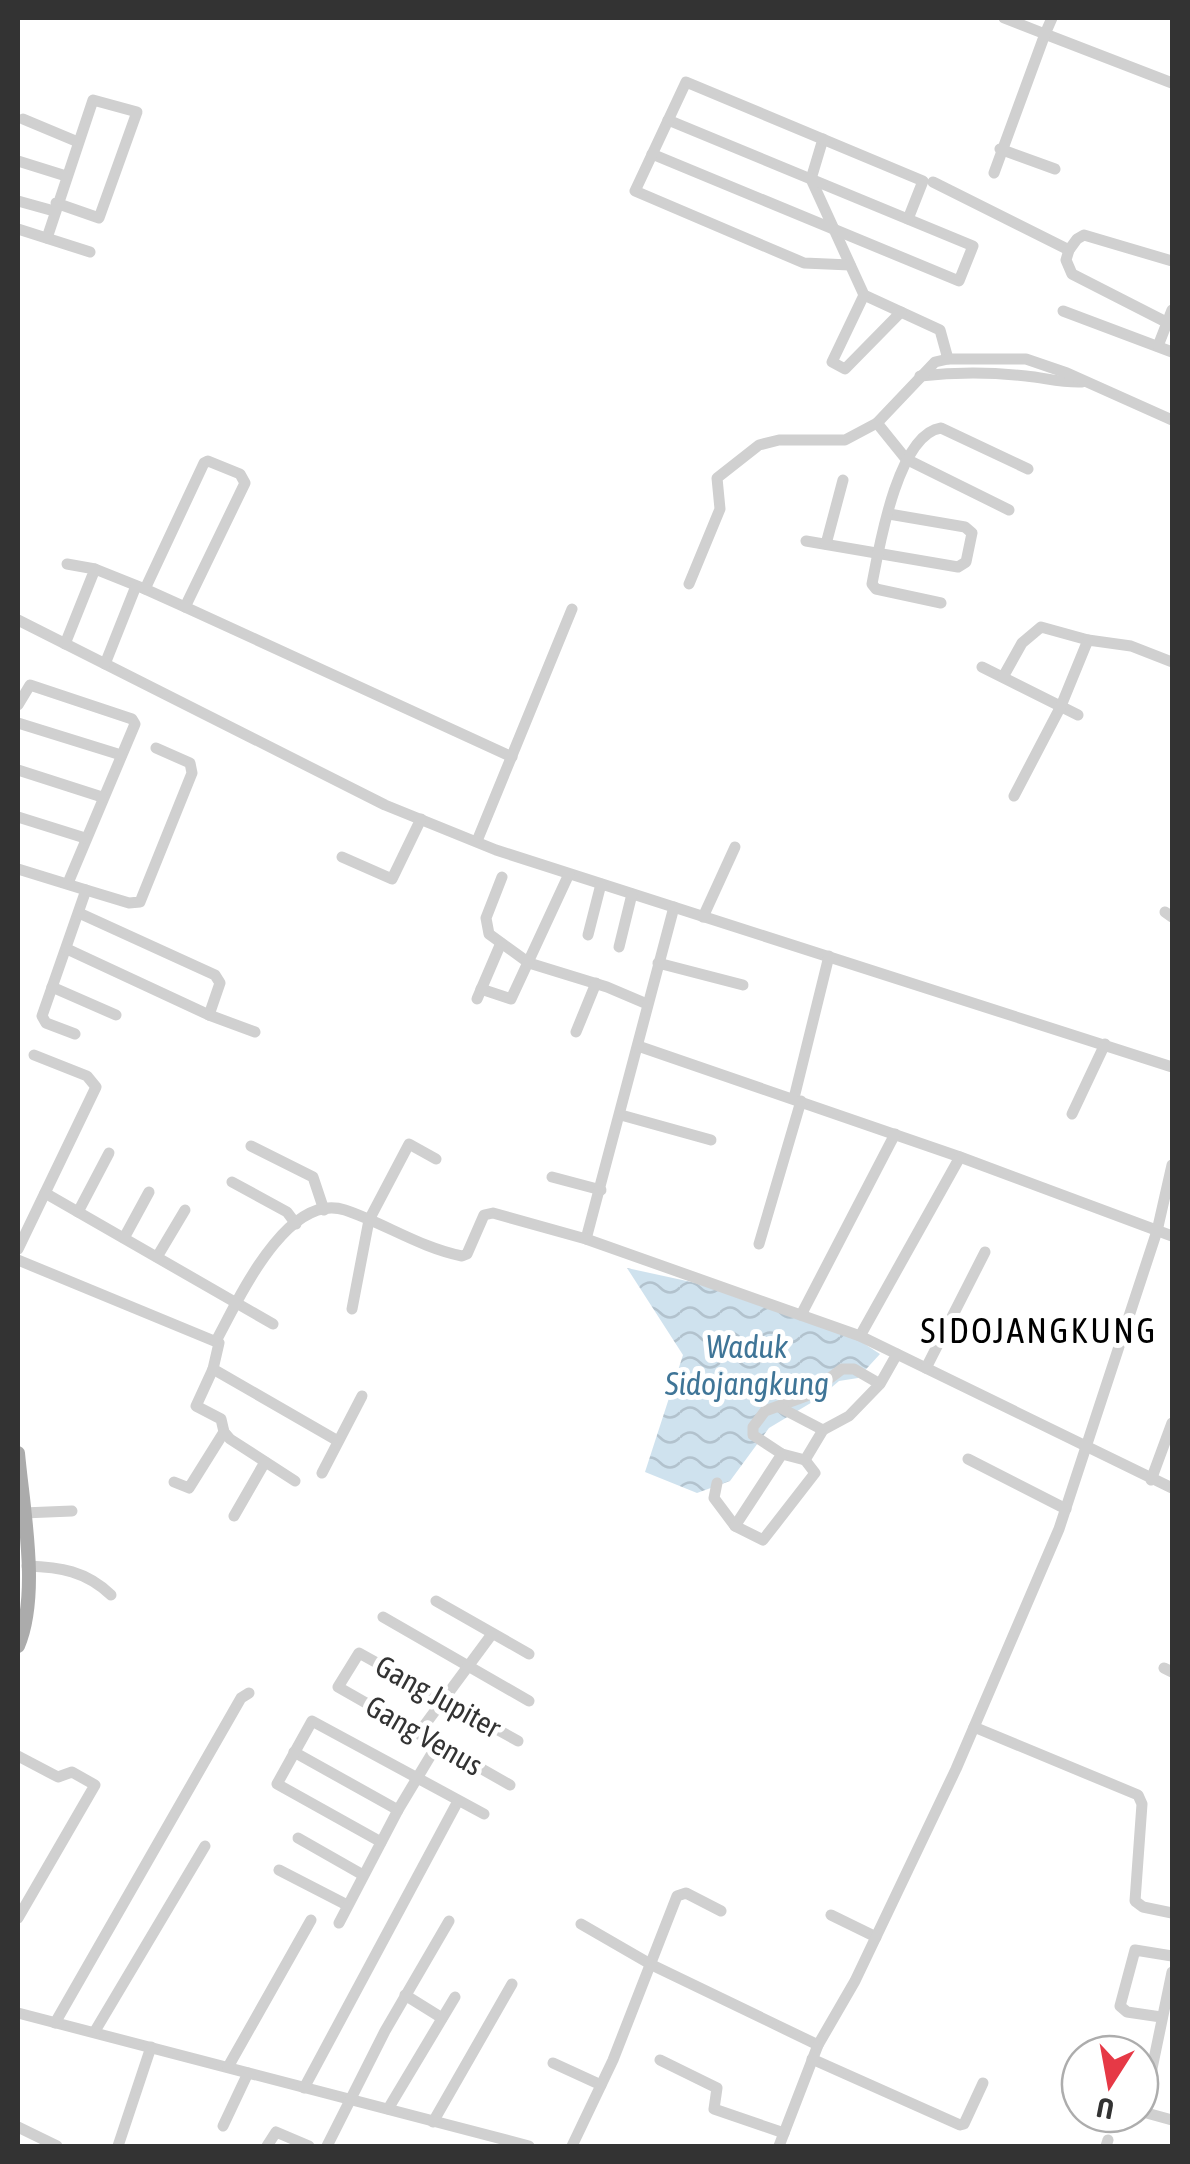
<svg xmlns="http://www.w3.org/2000/svg" width="1190" height="2164" font-family="'Asap Condensed',sans-serif">
	<style>
		.water { fill: url(#water-waves) }
		.lines { fill: none; stroke-linecap: round; stroke-linejoin: round }
		.minor { stroke: #d0d0d0; stroke-width: 11 }
		.major { stroke: #ababab; stroke-width: 14 }
		.labels { text-anchor: middle; stroke-width: 10; stroke-linejoin: round; paint-order: stroke }
		.street-label { font-size: 30px; fill: #333; stroke: #fff }
		.water-label { font-size: 32px; font-style: italic; fill: #3f7597; stroke: #fff }
		.quarter-label { font-size: 35px; letter-spacing: 2.5px; fill: #000; stroke: #fff }
	</style>
	<defs>
		<pattern id="water-waves" width="16" height="10" patternUnits="userSpaceOnUse" patternTransform="scale(2.5)"><rect width="16" height="10" fill="#cfe2ee"/><path d="M0 5q4-4 8 0t8 0" fill="none" stroke="#b2c2cd"/></pattern>
	</defs>
	<rect width="100%" height="100%" fill="#fff"/>
	<path class="water" d="M627,1268L719,1288L843,1330L880,1354L858,1378L839,1381L819,1398L769,1428L730,1481L697,1493L645,1472L683,1355Z"/>
	<g class="lines">
		<g class="minor">
			<path d="M1052,18L1045,34L1172,83"/>
			<path d="M23,119L78,142"/>
			<path d="M823,139L811,179L864,295L940,330L948,359"/>
			<path d="M1000,149L1055,169"/>
			<path d="M652,154L959,281L973,246L668,120"/>
			<path d="M18,161L66,176"/>
			<path d="M994,173L1045,34L1004,18"/>
			<path d="M933,182L1069,250L1077,239L1084,235L1172,261"/>
			<path d="M18,201L54,211"/>
			<path d="M18,229L90,252"/>
			<path d="M47,238L93,100L137,112L99,218L56,203"/>
			<path d="M1069,250L1066,260L1072,274L1168,323"/>
			<path d="M850,265L804,263L635,191L686,82L923,181L908,219"/>
			<path d="M864,295L832,362L845,369L901,312"/>
			<path d="M1063,311L1172,352"/>
			<path d="M1158,346L1172,310"/>
			<path d="M920,376C956,372 990,372 1026,376C1046,378 1062,383 1082,382"/>
			<path d="M877,423L906,459L1009,510"/>
			<path d="M806,541L958,567L966,562L972,533L965,527L889,514"/>
			<path d="M826,544L843,480"/>
			<path d="M95,569L145,589L204,463L208,461L240,474L245,483L185,607L512,757"/>
			<path d="M689,584L720,509L717,478L759,445L779,440H845L877,423L935,362L948,359H1026L1067,373L1172,420"/>
			<path d="M145,589L185,607"/>
			<path d="M941,603L876,589L872,584C879,547 898,434 941,428L1028,469"/>
			<path d="M18,620L385,805L496,850L1172,1067"/>
			<path d="M65,644L95,569L67,564"/>
			<path d="M105,664L136,586"/>
			<path d="M982,667L1078,715"/>
			<path d="M1003,677L1022,643L1041,627L1088,640"/>
			<path d="M18,705L30,685L132,719L135,724L68,883"/>
			<path d="M18,723L121,755"/>
			<path d="M18,770L102,797"/>
			<path d="M1014,796L1061,706L1088,640L1131,646L1172,662"/>
			<path d="M18,817L85,838"/>
			<path d="M477,841L572,609"/>
			<path d="M342,857L392,879L421,819"/>
			<path d="M18,869L86,890L42,1016L46,1023L75,1034"/>
			<path d="M502,877L486,918L489,934L529,963L607,987L647,1004"/>
			<path d="M86,890L129,903L140,902L192,773L190,763L156,748"/>
			<path d="M1165,912L1172,917"/>
			<path d="M79,913L215,975L220,983L209,1015"/>
			<path d="M703,917L735,847"/>
			<path d="M588,935L601,884"/>
			<path d="M619,947L632,894"/>
			<path d="M67,949L209,1015L255,1032"/>
			<path d="M658,963L743,985"/>
			<path d="M52,987L116,1015"/>
			<path d="M481,989L511,999L569,874"/>
			<path d="M477,999L501,943"/>
			<path d="M576,1032L596,983"/>
			<path d="M638,1046L960,1157L1172,1236"/>
			<path d="M794,1098L829,956"/>
			<path d="M1072,1114L1105,1044"/>
			<path d="M621,1115L711,1140"/>
			<path d="M251,1146L313,1177L324,1210"/>
			<path d="M552,1177L601,1190"/>
			<path d="M232,1182L287,1212L296,1224"/>
			<path d="M45,1193L273,1324"/>
			<path d="M78,1212L109,1153"/>
			<path d="M124,1238L149,1192"/>
			<path d="M586,1239L674,907"/>
			<path d="M759,1244L801,1101"/>
			<path d="M18,1249L96,1087L87,1076L34,1055"/>
			<path d="M157,1257L185,1210"/>
			<path d="M18,1260L219,1343L213,1369L196,1406L221,1419L224,1432L230,1439L295,1481"/>
			<path d="M352,1309L369,1220L409,1144L436,1159"/>
			<path d="M801,1315L895,1134"/>
			<path d="M860,1336L960,1157"/>
			<path d="M216,1341C237,1303 286,1191 345,1210C384,1223 421,1248 462,1256L467,1254L484,1215L493,1213L586,1239L860,1336L1172,1488"/>
			<path d="M926,1368L985,1252"/>
			<path d="M213,1369L338,1441"/>
			<path d="M880,1384L849,1416L823,1430L805,1460L782,1454L753,1435V1427L765,1411L806,1396L842,1369H854L880,1384L897,1354"/>
			<path d="M779,1407L823,1430"/>
			<path d="M968,1459L1066,1509"/>
			<path d="M322,1473L362,1396"/>
			<path d="M1151,1480L1172,1423"/>
			<path d="M174,1482L189,1488L224,1432"/>
			<path d="M717,1483L714,1498L735,1526L763,1540L815,1473L805,1460"/>
			<path d="M23,1513L72,1511"/>
			<path d="M234,1516L265,1462"/>
			<path d="M735,1526L782,1454"/>
			<path d="M27,1566C60,1567 86,1571 111,1595"/>
			<path d="M436,1601L529,1654"/>
			<path d="M383,1617L529,1701"/>
			<path d="M1164,1668L1172,1672"/>
			<path d="M974,1727L1138,1795L1142,1804L1135,1901L1143,1907L1172,1913"/>
			<path d="M418,1734L492,1634"/>
			<path d="M294,1752L398,1810"/>
			<path d="M18,1756L58,1777L72,1772L95,1785L18,1918"/>
			<path d="M510,1785L338,1687L359,1653L518,1741"/>
			<path d="M298,1838L363,1875"/>
			<path d="M381,1842L277,1784L312,1721L484,1814"/>
			<path d="M279,1870L347,1905"/>
			<path d="M831,1915L876,1937"/>
			<path d="M339,1923L398,1810L437,1745"/>
			<path d="M581,1924L652,1965L818,2045"/>
			<path d="M1172,1972L1143,2112L1172,2120"/>
			<path d="M405,1995L442,2018"/>
			<path d="M18,2013L529,2146"/>
			<path d="M1161,2017L1127,2012L1120,2006L1135,1950L1172,1956"/>
			<path d="M55,2023L241,1698L249,1693"/>
			<path d="M95,2031L205,1846"/>
			<path d="M812,2059L960,2125L964,2124L983,2083"/>
			<path d="M660,2060L717,2088L714,2109L784,2133"/>
			<path d="M553,2063L601,2085"/>
			<path d="M228,2067L311,1920"/>
			<path d="M304,2088L458,1801"/>
			<path d="M388,2109L455,1997"/>
			<path d="M433,2122L512,1984"/>
			<path d="M223,2126L248,2073"/>
			<path d="M18,2127L57,2146"/>
			<path d="M118,2146L151,2047"/>
			<path d="M267,2146L276,2132L309,2146"/>
			<path d="M327,2146L385,2031L449,1921"/>
			<path d="M572,2146L613,2060L677,1896L686,1893L721,1911"/>
			<path d="M779,2146L818,2045L855,1981L956,1769L1059,1529L1157,1231L1172,1165"/>
			<path d="M1106,2146L1108,2140"/>
		</g>
		<path class="major" d="M18,1453C23,1509 40,1594 18,1646"/>
	</g>
	<g class="labels">
		<g class="street-label">
			<text transform="translate(438 1697) rotate(29)" y="10">Gang Jupiter</text>
			<text transform="translate(424 1736) rotate(30)" y="10">Gang Venus</text>
		</g>
		<g class="water-label">
			<text x="747" y="1358">Waduk<tspan x="747" dy="37">Sidojangkung</tspan></text>
		</g>
		<g class="quarter-label">
			<text x="1039" y="1343">SIDOJANGKUNG</text>
		</g>
	</g>
	<rect width="1190" height="2164" fill="none" stroke="#333333" stroke-width="40"/>
	<g transform="translate(1110 2084) rotate(191)"><circle r="48" fill="#ffffff" stroke="#adadad" stroke-width="2.5"/>
	<path d="M0-8L18 38L0 25L-18 38Z" fill="#e63946"/>
	<text y="-15" font-size="28" font-weight="bold" text-anchor="middle" fill="#333333">U</text>
	</g>
</svg>
